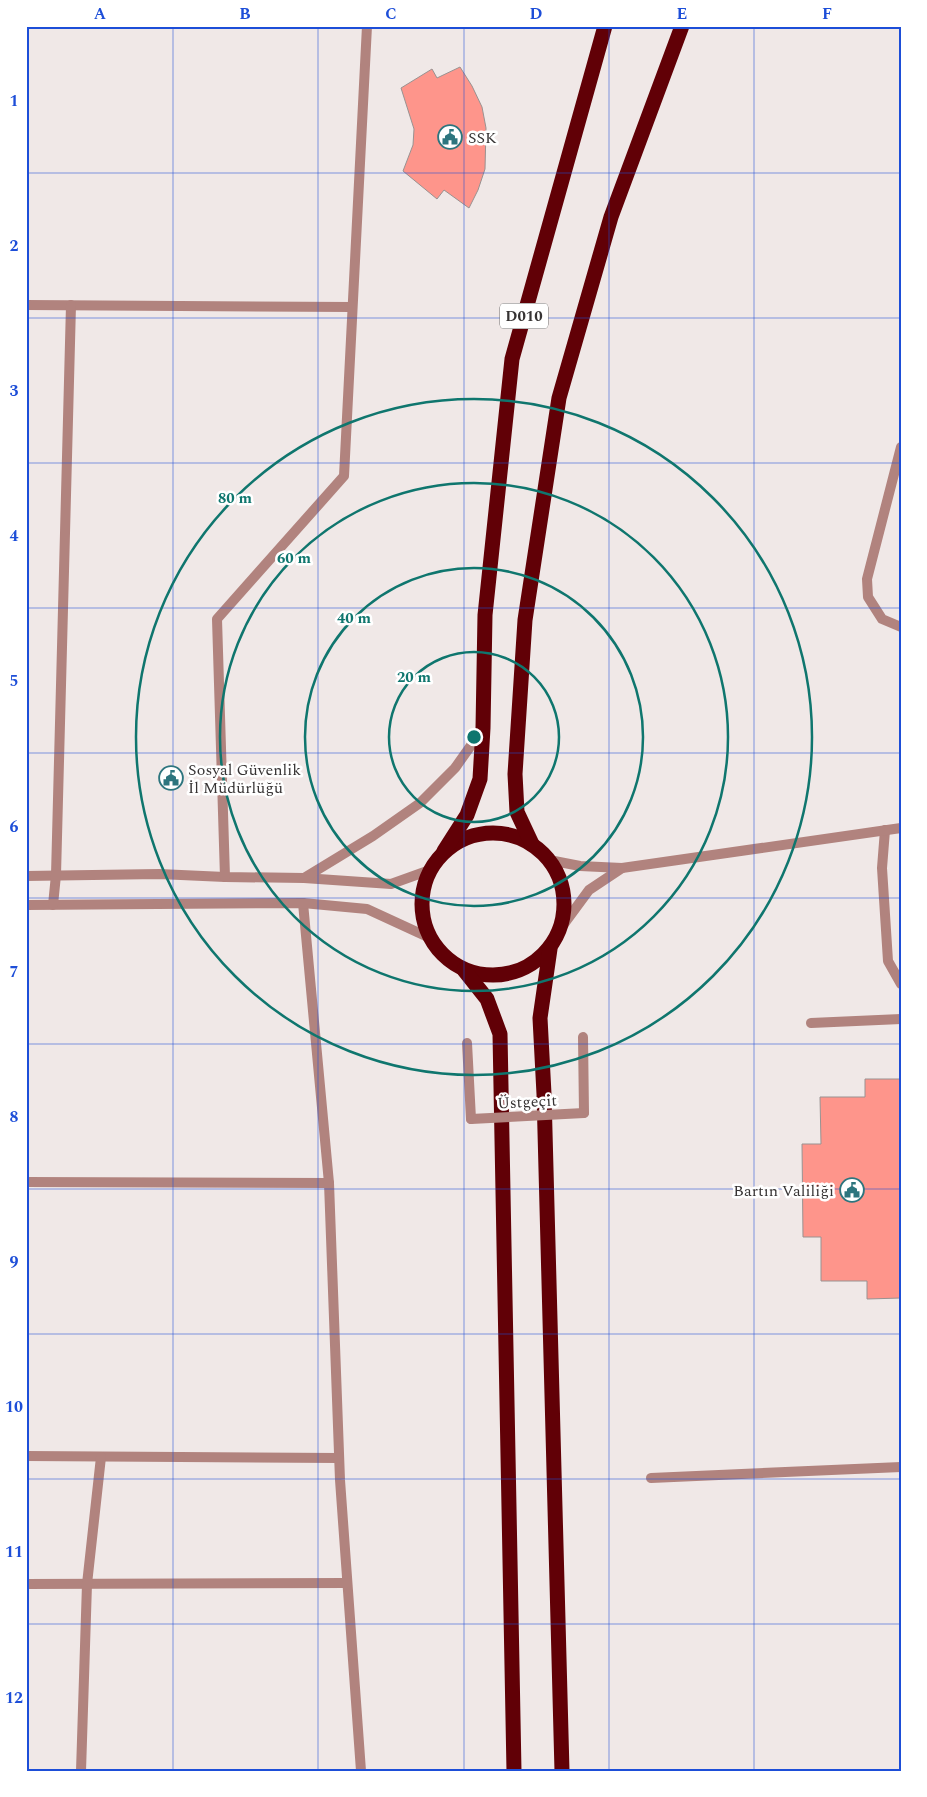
<svg xmlns="http://www.w3.org/2000/svg" width="927" height="1797" font-family="Spectral,serif">
	<style>
		.building { fill: #fe958b; stroke: #999291 }
		.lines { fill: none; stroke-linecap: round; stroke-linejoin: round }
		.lane { stroke: #b1837e; stroke-width: 10 }
		.street { stroke: #b1837e; stroke-width: 10 }
		.highway { stroke: #610006; stroke-width: 15 }
		.street-bridge { stroke: #b1837e; stroke-width: 10 }
		.grid { fill: none; stroke: #1d4ed8; stroke-width: 1; stroke-opacity: 0.55 }
		.ring { fill: none; stroke: #0f766e; stroke-width: 2.5 }
		.labels { text-anchor: middle; stroke-width: 5; stroke-linejoin: round; paint-order: stroke }
		.shield { fill: #fff; stroke: #727070; stroke-width: 1 }
		.shield-label { font-size: 15px; font-weight: bold; fill: #363333 }
		.poi-label { font-size: 16px; fill: #363333; stroke: #fff; text-anchor: start }
		.street-label { font-size: 16px; fill: #363333; stroke: #fff }
		.centre { fill: #0f766e; stroke: #fff; stroke-width: 2.5 }
		.ring-label { font-size: 15px; text-anchor: middle; font-weight: bold; fill: #0f766e; stroke: #fff; stroke-width: 5; stroke-linejoin: round; paint-order: stroke }
		.neatline { fill: none; stroke: #1d4ed8; stroke-width: 2 }
		.grid-label { font-size: 16px; text-anchor: middle; font-weight: bold; fill: #1d4ed8 }
	</style>
	<rect width="100%" height="100%" fill="#f0e8e7"/>
	<g class="building">
		<path d="M460,67L472,86L482,107L486,128L485,169L478,190L469,208L444,190L437,199L403,171L413,145L414,129L401,88L432,69L437,78Z"/>
		<path d="M865,1079H901V1298L867,1299V1281H821V1237H803L802,1144H821L820,1097H865Z"/>
	</g>
	<g class="lines">
		<g class="lane">
			<path d="M885,830L882,868L888,961L901,984"/>
			<path d="M811,1023L901,1019"/>
		</g>
		<g class="street">
			<path d="M26,305L352,307"/>
			<path d="M901,447L867,579L868,597L882,619L901,627"/>
			<path d="M549,860L580,866L622,868L901,828"/>
			<path d="M26,876L159,874L225,877L304,878L391,884L430,870"/>
			<path d="M225,877L217,619L344,476L367,26"/>
			<path d="M304,878L373,836L420,803L455,768L482,730"/>
			<path d="M303,903L329,1183L340,1480L361,1771"/>
			<path d="M26,905L303,903L367,909L430,938"/>
			<path d="M53,905L56,875L71,305"/>
			<path d="M561,928L589,890L622,868"/>
			<path d="M583,1037L584,1113"/>
			<path d="M467,1043L471,1119"/>
			<path d="M26,1182L329,1183"/>
			<path d="M26,1456L339,1458"/>
			<path d="M651,1478L901,1467"/>
			<path d="M26,1584L347,1583"/>
			<path d="M81,1771L87,1584L101,1457"/>
		</g>
		<g class="highway">
			<circle cx="493" cy="904" r="71"/>
			<path d="M532,844L517,812L515,774L525,620L559,398L611,217L682,26"/>
			<path d="M444,851L467,815L480,779L483,728L485,615L512,359L605,26"/>
			<path d="M550,949L540,1018L544,1094L562,1771"/>
			<path d="M464,970L487,999L500,1034L514,1771"/>
		</g>
		<path class="street-bridge" d="M471,1119L584,1113"/>
	</g>
	<path class="grid" d="M173,26V1771M318,26V1771M464,26V1771M609,26V1771M754,26V1771M26,173H901M26,318H901M26,463H901M26,608H901M26,753H901M26,898H901M26,1044H901M26,1189H901M26,1334H901M26,1479H901M26,1624H901"/>
	<g class="ring">
		<circle cx="474" cy="737" r="85"/>
		<circle cx="474" cy="737" r="169"/>
		<circle cx="474" cy="737" r="254"/>
		<circle cx="474" cy="737" r="338"/>
	</g>
	<defs>
		<g id="civic-ring" transform="scale(1.25)"><circle r="9.5" fill="#fff" stroke="#2d757e" stroke-width="1.5"/><path d="M-.6-6.5H3V-4.5H.6V-3L4-1V1h2V6H-6V1h2V-1L-.6-3ZM-1.2 2.5V6h2.4V2.5Z" fill="#2d757e"/></g>
	</defs>
	<g fill-rule="evenodd">
		<use href="#civic-ring" x="450" y="137"/>
		<use href="#civic-ring" x="171" y="778"/>
		<use href="#civic-ring" x="852" y="1190"/>
	</g>
	<g class="labels">
		<rect class="shield" x="500" y="303.5" width="48" height="25" rx="4"/>
		<g class="shield-label">
			<text x="524" y="321">D010</text>
		</g>
		<g class="poi-label">
			<text x="468" y="143">SSK</text>
			<text x="188" y="775">Sosyal Güvenlik<tspan x="188" dy="18">İl Müdürlüğü</tspan></text>
			<text x="834" y="1196" text-anchor="end">Bartın Valiliği</text>
		</g>
		<g class="street-label">
			<text transform="translate(527 1101) rotate(-3)" y="6">Üstgeçit</text>
		</g>
	</g>
	<circle cx="474" cy="737" r="8" class="centre"/>
	<g class="ring-label">
		<text x="235" y="503">80 m</text>
		<text x="294" y="563">60 m</text>
		<text x="354" y="623">40 m</text>
		<text x="414" y="682">20 m</text>
	</g>
	<rect width="927" height="1797" fill="none" stroke="#ffffff" stroke-width="55"/>
	<rect x="28" y="28" width="872" height="1742" class="neatline"/>
	<g class="grid-label">
		<text x="100" y="19">A</text>
		<text x="245" y="19">B</text>
		<text x="391" y="19">C</text>
		<text x="536" y="19">D</text>
		<text x="682" y="19">E</text>
		<text x="827" y="19">F</text>
		<text x="14" y="106">1</text>
		<text x="14" y="251">2</text>
		<text x="14" y="396">3</text>
		<text x="14" y="541">4</text>
		<text x="14" y="686">5</text>
		<text x="14" y="832">6</text>
		<text x="14" y="977">7</text>
		<text x="14" y="1122">8</text>
		<text x="14" y="1267">9</text>
		<text x="14" y="1412">10</text>
		<text x="14" y="1557">11</text>
		<text x="14" y="1703">12</text>
	</g>
</svg>
